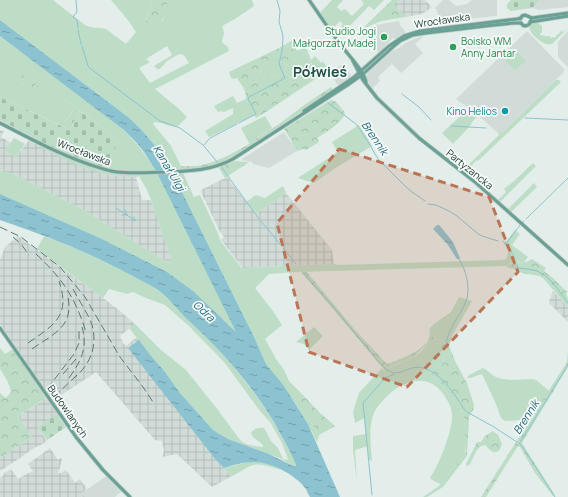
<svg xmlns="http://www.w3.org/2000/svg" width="568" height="497" font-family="Manrope,sans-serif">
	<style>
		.built { fill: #d1dcd8 }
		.industrial { fill: url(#industrial-grid) }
		.green { fill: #bdddc7; fill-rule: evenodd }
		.forest { fill: url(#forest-crowns) }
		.cemetery { fill: url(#cemetery-stones) }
		.water { fill: url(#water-ripples) }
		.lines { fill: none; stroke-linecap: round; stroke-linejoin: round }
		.stream { stroke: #8dc3d0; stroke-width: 1 }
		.major-casing { stroke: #c1c9c7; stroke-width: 4.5 }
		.major { stroke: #69a194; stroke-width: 3 }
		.rail { stroke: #5e7973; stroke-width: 1; stroke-dasharray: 8 4; stroke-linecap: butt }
		.marked { fill: #bb7556; fill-opacity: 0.2; stroke: #bb7556; stroke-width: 3; stroke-dasharray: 8 5; stroke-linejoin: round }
		.leisure-dot { fill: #2e9e5b; stroke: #f4f9f7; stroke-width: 1.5 }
		.culture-dot { fill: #0f9aa8; stroke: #f4f9f7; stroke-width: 1.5 }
		.labels { text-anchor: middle; stroke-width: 3.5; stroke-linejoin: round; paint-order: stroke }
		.street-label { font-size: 10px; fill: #233e37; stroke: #f4f9f7 }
		.leisure-label { font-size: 10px; fill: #27864d; stroke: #f4f9f7; text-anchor: end }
		.culture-label { font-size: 10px; fill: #0d838f; stroke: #f4f9f7; text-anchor: end }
		.water-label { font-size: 11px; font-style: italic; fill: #1f6678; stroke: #f4f9f7 }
		.district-label { font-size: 14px; font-weight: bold; fill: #204f45; stroke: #f4f9f7 }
	</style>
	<defs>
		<pattern id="industrial-grid" width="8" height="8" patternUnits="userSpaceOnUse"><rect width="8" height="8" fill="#d1dcd8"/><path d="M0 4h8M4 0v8" fill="none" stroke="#b3beba"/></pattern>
		<pattern id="forest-crowns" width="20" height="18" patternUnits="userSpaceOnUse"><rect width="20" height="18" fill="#bdddc7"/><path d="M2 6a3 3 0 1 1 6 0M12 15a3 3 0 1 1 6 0" fill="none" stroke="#a2bfac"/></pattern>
		<pattern id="cemetery-stones" width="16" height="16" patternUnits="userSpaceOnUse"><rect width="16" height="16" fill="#bdddc7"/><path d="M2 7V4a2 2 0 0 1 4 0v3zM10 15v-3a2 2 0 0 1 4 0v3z" fill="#a2bfac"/></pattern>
		<pattern id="water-ripples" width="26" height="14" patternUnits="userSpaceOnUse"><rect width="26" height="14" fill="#8dc3d0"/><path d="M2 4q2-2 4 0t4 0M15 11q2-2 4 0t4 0" fill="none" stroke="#73a0aa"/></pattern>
	</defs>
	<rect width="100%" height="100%" fill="#e3ede9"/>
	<g class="built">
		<path d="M443,0H449L456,6L467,4L472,0H497V16L457,20V24L444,25L443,20H439L437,10L435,8Z"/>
		<path d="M540,0H568V7L538,10L536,9L532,8Z"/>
		<path d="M399,21L400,25L405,31V34L395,40L394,38H393L381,50L379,53L364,36L376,25Z"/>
		<path d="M527,31L564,69V72L502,133H498L472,110L460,102L456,99Z"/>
		<path d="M568,31V67L558,57V45L557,44L561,38Z"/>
		<path d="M422,36L423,37L415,44L423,53L401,73L392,64L379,76L378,78L380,81L372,89L367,80L366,76L367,74L392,51L397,49L407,42Z"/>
		<path d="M343,64L352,77L338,86L330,72Z"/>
		<path d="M284,132L297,151L269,168L253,164L252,162L242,160V159Z"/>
		<path d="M108,475L123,490L115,497H85L82,493Z"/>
	</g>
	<g class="industrial">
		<path d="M399,0H425L432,7L422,14L406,17L393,5Z"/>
		<path d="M0,130L4,131L1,137L11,143L5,151L16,157L30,139L39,143L38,145L39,146L109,175L136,177L142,200H151L169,252L172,259L171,261L168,262L160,258L82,209L27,181L13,174L0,171Z"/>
		<path d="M227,177L256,214L286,193L332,250L334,264L243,268L221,240L224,237L219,230L201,192V190Z"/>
		<path d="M18,236L107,301L120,311L135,324L120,336L123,343L126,346L137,337L139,340L129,348L215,459L232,476L212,487L177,454L162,457L164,451L162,441L155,440L96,372L57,398L52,399L54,397L52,399L0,324V260L5,247Z"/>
		<path d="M553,291L568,307V322L549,303V301Z"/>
		<path d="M47,398L58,414L38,427L47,441L39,446H38L34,448L20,458L0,471V458L32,437L18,416Z"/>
		<path d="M50,448L58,460L61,458L62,459L59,471L58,472V473H61L66,470L75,483L80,479L87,489L82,493L85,497H0V478L4,475L3,474L11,469L18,479L28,473H29L33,471L28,464Z"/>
	</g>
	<g class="green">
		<path d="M0,0H53L85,25C92,29 99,27 106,29L126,44L136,32C129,20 120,11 111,0H152L145,22L157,17L160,26L162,20L165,17L167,5L169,0H252L254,6L235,19L222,26L224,33L222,42L225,45L227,46L229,51L155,89L162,95L178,108L187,117L177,127L170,126L162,123L154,122L153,124L171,146L183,170H180L183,173L200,171L215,168L200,172L183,173L194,197L200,195L217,231L221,242L242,268L334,264L337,265L502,260L506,259L509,251L504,244L515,230L520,234L512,245L528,257L524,262L510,263L506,266L296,272L269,274L255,288L273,311L282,325L265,339L276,359L284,370L289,381L300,392C302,411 310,419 319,435L317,442L308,424L293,400L266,364L255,339L171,170C158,148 147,134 128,117L0,20ZM167,46L172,55L154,66L157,69H160L167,61L179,54L184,55L189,63L150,83L139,68L150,62L146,59Z"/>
		<path d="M332,0H343L337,7L341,11L345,9L352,16L364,4L361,0H384L374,10L369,6L345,31L341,27L343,24L340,21L330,31L319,14Z"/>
		<path d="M536,21L542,26V33H540V35C544,35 545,37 550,36L551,38L556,37V35L559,34V33L561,32V30L563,32L568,28L552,44C550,44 548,45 546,44C538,41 520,26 536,21Z"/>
		<path d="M0,36L115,122C132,137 144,152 156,171L237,333L220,317L182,283L167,272L100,238L0,194V171L13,174L27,181L82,209L160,258L168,262L171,261L172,259L169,252L151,200L147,190L139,176L136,177C125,176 115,176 105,174C81,169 60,157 39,146V144C63,156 89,169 115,174C123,175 130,174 137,174L127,172L106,169L118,141L102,127L63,98L73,109C70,115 70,117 64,122H60L58,124L0,97Z"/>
		<path d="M516,51L526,61L515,70L505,61Z"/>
		<path d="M308,52L312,63L306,65L305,73H300L292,76L289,78L287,77H280L275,75L262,79L260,72L263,70V67L268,64H273L275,63L283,65L286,64L288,66L294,60Z"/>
		<path d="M556,80H559L561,82L478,161L477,160L464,173L462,171L499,135L498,133H502Z"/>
		<path d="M233,96L237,103L246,99L255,115L209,137L205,131L233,114V108L224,112L221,111L218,112L214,106Z"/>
		<path d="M469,108L478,115L472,122L470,126L453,144L442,133Z"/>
		<path d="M265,116L272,128L249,143L241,128Z"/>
		<path d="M359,125L372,146L334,169L314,183L298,178L338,152L332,142Z"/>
		<path d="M14,138L25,144L16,157L5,151Z"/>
		<path d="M533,163L536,166L499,203L497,201L506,192L504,189L513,182Z"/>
		<path d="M534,183L537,187L510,213L507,210Z"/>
		<path d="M283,186L286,193L256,214L246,202L256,195L265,198Z"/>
		<path d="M44,236C82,251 121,267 156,289C167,296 176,307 185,316C224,354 257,390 283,439C288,447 294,457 296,466L294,467L280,458L228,439L213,430L180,393L165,372L152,357L129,328L135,324L161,350L186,370L218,410L240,440C247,446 255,446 263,447V445L253,437L251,433C253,429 259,427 264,428L271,441L278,448L282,457L283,459L288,460V459L282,443L270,422L260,411L224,362L189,326L165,305L146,298L133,292L127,294L109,289L103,298L37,249Z"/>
		<path d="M459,297L472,301L452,336L449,346L433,337L431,334V330L430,328L434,324L451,312Z"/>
		<path d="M314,327L323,336L309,350L304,344L296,342Z"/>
		<path d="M429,341L438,344L446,350L444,355L443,364L435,368L433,376L453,399L464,416L466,444L465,454L441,484L434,481L430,478C439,465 453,430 452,415C452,409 449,403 446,398C433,376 413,377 394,390C388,395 377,405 374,413C368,426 371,447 372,461L368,459V446L355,450L357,481L353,450V436L366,434L364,418L355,423L353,412L359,393L382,368L384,371C395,364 409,361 419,353C423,350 426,345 429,341Z"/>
		<path d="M483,368C488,370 491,375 496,377C508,382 521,379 533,379L536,380L549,391L531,419L509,421H505L501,418L496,404L482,374L470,378H467L469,375Z"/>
		<path d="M248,462C261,461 270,464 281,470C273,468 261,463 253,465C246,467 239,473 232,476L224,468Z"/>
	</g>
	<g class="forest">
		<path d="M152,0H169L167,5L170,10L166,14L165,17L162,19L160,27L157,17L145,23Z"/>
		<path d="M392,0H399L394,5L406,17C398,18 390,19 382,21C376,22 370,27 363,28Z"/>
		<path d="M293,40L297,51L306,47L308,52L294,60L296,66V68L291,69L286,64L283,65V69L280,70L277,63L273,64H268L263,67V70L260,72L262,79L275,75L280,77H287L289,78L292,76L300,73H305L303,69V67L312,64L311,60L315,56L321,63L323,62L330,69L263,114L256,118L246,99C247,92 241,84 237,78L234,79L231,78L229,72L279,48Z"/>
		<path d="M21,75H23L39,87L37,96L26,91L16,84L15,83L19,76Z"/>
		<path d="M331,87L333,90L272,132L232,157L221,163L205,168L183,170L181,166C186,166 192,166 197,166C216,163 233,153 249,144V143L279,124L307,103Z"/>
		<path d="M63,98L80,111L70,130L58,124L60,122H64C70,117 70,116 73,109L62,100Z"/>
		<path d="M331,100L335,101C338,105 344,110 345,114C339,125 328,131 317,138L319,142L306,150L303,149L297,151L292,143V141L284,129Z"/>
		<path d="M235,161L249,162L225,178L219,168Z"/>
		<path d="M532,259L546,268L544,271L553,278L567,292L566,295L568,298V307L544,279L540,276L522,273L515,269L509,268L506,266C514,260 524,265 532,259Z"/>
		<path d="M300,271H306L355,330L387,364C398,360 426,350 429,338C430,335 429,332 430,328L431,330V334L433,337L449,346L456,363L467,383L474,405L473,410L469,417L467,456L443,487L427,497H423L439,486L465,454L466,452L464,416L453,399L433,376L432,372L435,368L443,364L444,355L445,350L438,344L429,341C422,349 417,355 407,360C401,363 394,364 389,368L391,371L389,374L387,373L333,309Z"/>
		<path d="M0,348L5,354L13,349L46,398L18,416L32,437L0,458V393L2,395L6,398L11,392L8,382L0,369Z"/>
		<path d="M568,351V367L522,443L555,495L553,496L535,473L520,447L518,446L486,497H481L567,362Z"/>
		<path d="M300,392L319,412L335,426L319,435L300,404L301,400Z"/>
		<path d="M493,431L498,435L502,444L499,451C493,454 489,450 486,445L481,446L477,450L470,464L467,466L466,464L477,442H481L485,436Z"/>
	</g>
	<g class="cemetery">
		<path d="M511,0H540L532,8L511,11L507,8V4Z"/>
		<path d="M0,97L70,130L80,111L102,127L118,141L106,169L83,161L61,152L0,120Z"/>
		<path d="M57,414L66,427L47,440L38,427Z"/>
	</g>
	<g class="water">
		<path d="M0,20L128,117C147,134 158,148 171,170L255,339L266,364L284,386L308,424L340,497H310C308,494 307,491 306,489C296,475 271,462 254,462C244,462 233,465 224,468L215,459L128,348L139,340L152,357L165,372L180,393L213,430L228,439L269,454L295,467L296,465C292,455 287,445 281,435C257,390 223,352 186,318C177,309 169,298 158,290C149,284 138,279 129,274C88,252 44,235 0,220V194L100,238L167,272L193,291L236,332L156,171L144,152L135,141L124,130L0,36Z"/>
		<path d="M437,225H439L440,226L453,242L460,258L459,259H457L448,245L434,230L433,229Z"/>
	</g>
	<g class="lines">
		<g class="stream">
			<path d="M76,0L77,12L73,17L77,20L78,28"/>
			<path d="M78,30L81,44"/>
			<path d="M82,46L88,66L91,69L160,121L180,128L203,145L218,163"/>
			<path d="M402,94L419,107L431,120"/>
			<path d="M328,103L356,124L367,140L375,154L379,160L404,185L412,192L425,201"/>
			<path d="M525,118L568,120"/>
			<path d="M239,123L256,114L248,99L249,97L285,78L279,64L282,51L283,38L282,32L279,22L280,11L277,0"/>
			<path d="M451,126L486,128"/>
			<path d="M204,145L210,138L237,124"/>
			<path d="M222,168L259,219"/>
			<path d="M428,204L436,205L449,211L457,216L477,233L482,236L498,241"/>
			<path d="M116,208L136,221"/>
			<path d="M125,210L127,215"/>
			<path d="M122,215H127"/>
			<path d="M526,219L568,178"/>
			<path d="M132,221L135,220L134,217"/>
			<path d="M261,221L280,244"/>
			<path d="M523,222L524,221"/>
			<path d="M503,241L510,249L515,259"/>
			<path d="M506,244L520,225"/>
			<path d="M283,248L296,264"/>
			<path d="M516,266L518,268C525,269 531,269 537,271C552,277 559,292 568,303"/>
			<path d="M305,275C325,297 345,321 364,344C371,352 381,367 389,371C396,376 405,370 412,368C434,362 454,393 464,409L467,412L494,427L517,442"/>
			<path d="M446,347C446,338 450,331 454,323C458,316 463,309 466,301C471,288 466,270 459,259"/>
			<path d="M519,444L568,365"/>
			<path d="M520,444L522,446L555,497"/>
			<path d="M372,495L363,403L385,378L394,374"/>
		</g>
		<g class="major-casing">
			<g id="major">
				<path d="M309,0C319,14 328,28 338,41C345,52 364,70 366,82"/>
				<path d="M520,19L522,16L525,15L532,18L568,13"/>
				<path d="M530,22L568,16"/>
				<path d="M521,23C524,28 530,26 531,20"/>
				<path d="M353,61L363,80L377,98L419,138L475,182L568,265"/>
				<path d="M304,111L353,78L389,46L404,36L420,31L517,19L521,18"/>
				<path d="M0,123C29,138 57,153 88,164C97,167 107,171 117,172C134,174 152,172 169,172C191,171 213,170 233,159L349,84L363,74L394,46L400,41L413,35L426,33L494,25L514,23H521"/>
				<path d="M0,328L76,437L103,470L130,497"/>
			</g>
		</g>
		<use href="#major" class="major"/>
		<g class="rail">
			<path d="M0,227L21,237L60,267L85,297L120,357L143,387L153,402"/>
			<path d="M13,237L21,244L29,255"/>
			<path d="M36,254C62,278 75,297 86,332"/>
			<path d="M73,289C79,301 88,313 92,325C98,346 90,365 74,378"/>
			<path d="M28,343C54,325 71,316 59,281"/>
			<path d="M32,349C53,334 74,327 68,297"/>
			<path d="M63,374L76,359"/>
			<path d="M69,378C81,361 88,348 82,327"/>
			<path d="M47,389L74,354L79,343V330"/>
			<path d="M54,397L77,375"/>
		</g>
	</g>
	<path class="marked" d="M339,149L489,197L518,272L407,387L309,352L277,223Z"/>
	<g class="leisure-dot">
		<circle cx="384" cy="37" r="4"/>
		<circle cx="453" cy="47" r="4"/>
	</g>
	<circle class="culture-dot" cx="505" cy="111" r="4"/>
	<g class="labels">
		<g class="street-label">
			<text transform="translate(442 20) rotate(-8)" y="4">Wrocławska</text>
			<text transform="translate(84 152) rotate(21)" y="4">Wrocławska</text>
			<text transform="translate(470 169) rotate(39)" y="4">Partyzancka</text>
			<text transform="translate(68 411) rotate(55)" y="4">Budowlanych</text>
		</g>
		<g class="leisure-label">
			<text x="376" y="35">Studio Jogi<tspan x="376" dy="12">Małgorzaty Madej</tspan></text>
			<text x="461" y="45" text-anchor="start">Boisko WM<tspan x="461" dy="12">Anny Jantar</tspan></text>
		</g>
		<g class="culture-label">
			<text x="497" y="115">Kino Helios</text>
		</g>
		<g class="water-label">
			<text transform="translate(375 138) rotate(56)" y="4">Brennik</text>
			<text transform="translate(169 168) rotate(59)" y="4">Kanał Ulgi</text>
			<text transform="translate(204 311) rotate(43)" y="4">Odra</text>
			<text transform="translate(526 417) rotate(-58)" y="4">Brennik</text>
		</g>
		<g class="district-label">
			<text x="320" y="77">Półwieś</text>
		</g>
	</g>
</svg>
